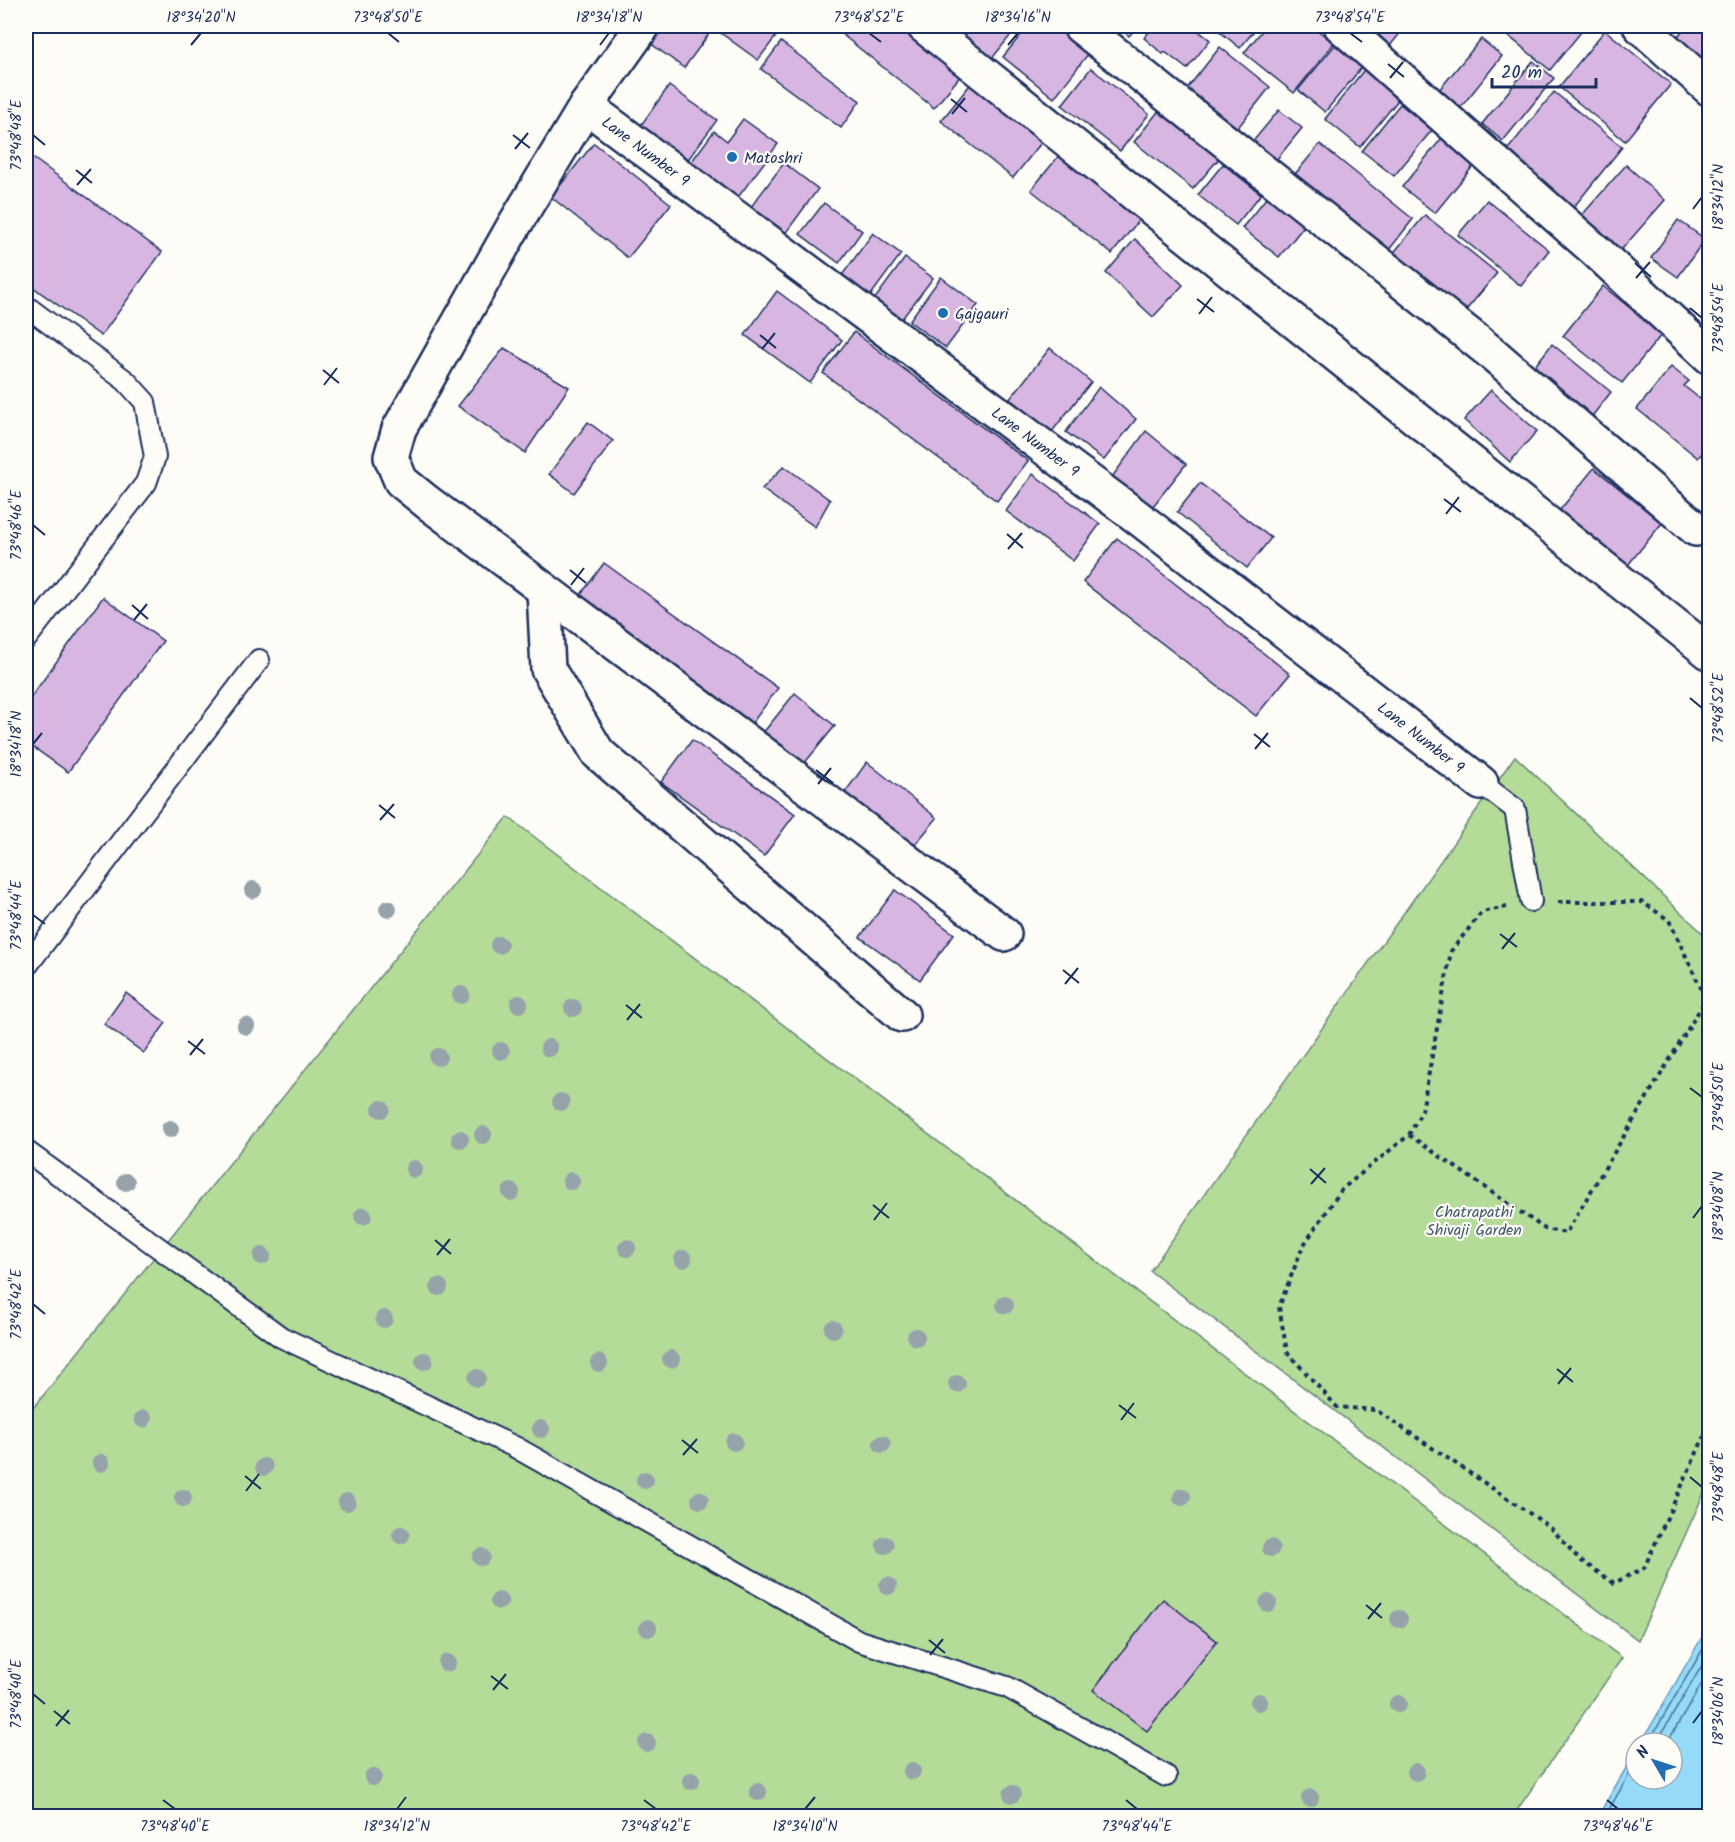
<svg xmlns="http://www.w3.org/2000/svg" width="1735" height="1842" font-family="Kalam,sans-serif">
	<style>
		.green { fill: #b4dc98; stroke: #68867b; stroke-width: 1.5 }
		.water { fill: #95dbf7; stroke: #6496ba; stroke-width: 1.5 }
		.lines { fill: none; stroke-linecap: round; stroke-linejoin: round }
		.shore { stroke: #4c749b; stroke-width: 1.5 }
		.building { fill: #d7b6e1; stroke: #1b2f5e; stroke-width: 1.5 }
		.lane-casing { stroke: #1b2f5e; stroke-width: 24 }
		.street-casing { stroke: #1b2f5e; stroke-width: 38 }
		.path { stroke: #1b2f5e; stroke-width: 4; stroke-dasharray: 4.5 4.5; stroke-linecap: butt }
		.lane { stroke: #fdfcf7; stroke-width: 20 }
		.street { stroke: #fdfcf7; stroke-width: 33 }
		.tree { fill: #96a3ab }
		.ticks { fill: none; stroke: #1b2f5e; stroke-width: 2 }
		.poi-dot { fill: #1f6fb2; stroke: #fdfcf7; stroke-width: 2 }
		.labels { text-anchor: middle; stroke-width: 4.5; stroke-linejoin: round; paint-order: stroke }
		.street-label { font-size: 16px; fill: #1b2f5e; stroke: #fdfcf7 }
		.poi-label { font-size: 16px; fill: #1b2f5e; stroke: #fdfcf7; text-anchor: start }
		.park-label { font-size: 16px; fill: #415a6c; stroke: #fdfcf7 }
		.neatline { fill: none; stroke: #1b2f5e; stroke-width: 2 }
		.ticks-label { font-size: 15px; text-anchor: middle; fill: #1b2f5e }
	</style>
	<rect width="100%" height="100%" fill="#fdfcf7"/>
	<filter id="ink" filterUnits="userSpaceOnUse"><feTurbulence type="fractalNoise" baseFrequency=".0167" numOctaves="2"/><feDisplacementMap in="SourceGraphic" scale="12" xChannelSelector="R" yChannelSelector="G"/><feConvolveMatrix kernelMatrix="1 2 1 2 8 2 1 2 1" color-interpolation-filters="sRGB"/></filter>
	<g filter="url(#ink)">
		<g class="green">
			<path d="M1515,756L1709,939V1482L1638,1640L1150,1271Z"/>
			<path d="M508,817L1622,1658L1513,1816H26V1417Z"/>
		</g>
		<path class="water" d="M1709,1625V1816H1598L1636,1751V1779H1672V1743H1641Z"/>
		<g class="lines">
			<g class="shore">
				<path d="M1648,1743L1710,1637"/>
				<path d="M1656,1743L1710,1652"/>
				<path d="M1667,1743L1710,1670"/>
				<path d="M1605,1816L1636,1763"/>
			</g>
		</g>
		<g class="building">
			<path d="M657,26H697L709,34L684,68L646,40Z"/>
			<path d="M711,26H775L781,30L758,60Z"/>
			<path d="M836,26H912L966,69L934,108L834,28Z"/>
			<path d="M945,26H1018L990,61Z"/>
			<path d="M1028,26H1054L1089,53L1054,98L1003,57Z"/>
			<path d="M1117,26H1138L1129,36Z"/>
			<path d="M1154,26H1192L1210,40L1187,69L1165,52L1163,54L1144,38Z"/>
			<path d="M1213,26H1258L1240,48Z"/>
			<path d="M1266,26H1312L1334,43L1294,93L1244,53Z"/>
			<path d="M1358,26H1406L1385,52Z"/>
			<path d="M1512,26H1586L1550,70L1506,34Z"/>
			<path d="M1686,26H1710V55L1704,63L1675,40Z"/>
			<path d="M1605,30L1671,84L1625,141L1559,87Z"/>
			<path d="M1481,39L1502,56L1457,112L1435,95Z"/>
			<path d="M781,42L860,101L841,128L761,69Z"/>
			<path d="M1335,45L1362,67L1325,112L1298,90Z"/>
			<path d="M1220,47L1270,87L1236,130L1186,90Z"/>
			<path d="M1533,61L1554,78L1503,141L1482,124Z"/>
			<path d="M1367,66L1402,95L1360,147L1325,119Z"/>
			<path d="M1091,68L1149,114L1120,151L1062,105Z"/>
			<path d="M973,81L1045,138L1013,178L941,121Z"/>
			<path d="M669,86L717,120L684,165L636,132Z"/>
			<path d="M1554,92L1622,147L1569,213L1501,158Z"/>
			<path d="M1400,104L1432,130L1394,176L1362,151Z"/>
			<path d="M1161,108L1221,156L1193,189L1134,142Z"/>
			<path d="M1279,110L1302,128L1273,164L1249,146Z"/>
			<path d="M743,119L778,144L733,204L686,169L714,131L727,141Z"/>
			<path d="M1446,133L1478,160L1435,213L1402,187Z"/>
			<path d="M594,143L671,204L628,258L551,197Z"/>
			<path d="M1320,144L1413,219L1385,255L1291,179Z"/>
			<path d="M1062,152L1142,216L1112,254L1031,190Z"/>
			<path d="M26,153L162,252L101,336L26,282Z"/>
			<path d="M784,163L818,189L782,238L747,212Z"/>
			<path d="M1223,164L1261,194L1236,225L1198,195Z"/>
			<path d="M1626,165L1665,200L1615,257L1576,222Z"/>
			<path d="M1267,197L1304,226L1279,257L1242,228Z"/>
			<path d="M1487,200L1549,250L1521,286L1458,235Z"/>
			<path d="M824,203L862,231L839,263L800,234Z"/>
			<path d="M1425,215L1497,273L1463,314L1391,256Z"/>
			<path d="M1678,220L1705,239L1678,277L1651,258Z"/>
			<path d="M873,233L901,254L868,299L840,278Z"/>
			<path d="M1135,239L1183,285L1153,317L1106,273Z"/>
			<path d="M905,258L933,278L901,320L874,300Z"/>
			<path d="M941,277L978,305L946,348L909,321Z"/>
			<path d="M1603,286L1662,334L1622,383L1563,336Z"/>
			<path d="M777,291L842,340L810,383L745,335Z"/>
			<path d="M854,332L1028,461L997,501L823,373Z"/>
			<path d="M1552,344L1611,392L1586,424L1527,376Z"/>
			<path d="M504,348L569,387L525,453L458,406Z"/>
			<path d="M1050,348L1091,382L1047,438L1005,405Z"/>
			<path d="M1671,367L1689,381L1684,386L1710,407V444L1698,458L1637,409Z"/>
			<path d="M1099,387L1136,419L1104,460L1066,432Z"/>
			<path d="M1491,390L1537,431L1510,462L1464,420Z"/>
			<path d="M588,422L613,441L574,493L549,474Z"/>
			<path d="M1146,431L1186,464L1150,510L1109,481Z"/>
			<path d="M784,466L830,500L815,527L762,489Z"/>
			<path d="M1594,468L1662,523L1628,565L1560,510Z"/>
			<path d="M1033,474L1100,524L1073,561L1006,511Z"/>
			<path d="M1200,483L1271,538L1247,568L1177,512Z"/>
			<path d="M1117,538L1290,674L1256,716L1083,582Z"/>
			<path d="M604,563L778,688L747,730L574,604Z"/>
			<path d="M103,597L163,641L68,772L26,742V704Z"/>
			<path d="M795,693L835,726L803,765L763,733Z"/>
			<path d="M692,740L795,814L764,856L661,782Z"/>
			<path d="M867,762L937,818L907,854L838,802Z"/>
			<path d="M895,890L954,934L920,980L860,937Z"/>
			<path d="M126,993L166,1023L144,1053L104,1024Z"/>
			<path d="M1163,1599L1217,1641L1147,1731L1093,1690Z"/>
		</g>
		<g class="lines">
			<g class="lane-casing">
				<g id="lane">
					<path d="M26,306L126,381L145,402L155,457L146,483L26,639"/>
					<path d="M1481,783L1515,809L1531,901"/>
					<path d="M26,967L259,660"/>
					<path d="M26,1151L281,1337L515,1447L859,1641L1007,1687L1166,1776"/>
				</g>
			</g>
			<g class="street-casing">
				<g id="street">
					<path d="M643,26L586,106L512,229L399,429L391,457L401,481L427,502L1004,934"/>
					<path d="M924,26L1710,653"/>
					<path d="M1080,26L1493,354L1696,529"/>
					<path d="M1341,26L1596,251L1710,357"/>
					<path d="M1640,26L1710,89"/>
					<path id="s1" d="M586,106L1136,516L1481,783"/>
					<path d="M544,590L548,669L598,753L902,1015"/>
				</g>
			</g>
			<g class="path">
				<path d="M1558,902H1642L1669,920L1706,999H1710"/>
				<path d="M1507,907L1482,912L1451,951L1422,1111L1409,1135L1342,1189L1303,1246L1279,1307L1287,1352L1337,1407L1376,1410L1550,1527L1580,1560L1614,1583L1644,1568L1710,1424"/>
				<path d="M1409,1135L1545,1229L1566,1233L1706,999"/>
			</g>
			<use href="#lane" class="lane"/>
			<use href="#street" class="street"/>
		</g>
		<g class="tree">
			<circle cx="253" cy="890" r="9"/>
			<circle cx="388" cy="909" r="9"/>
			<circle cx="499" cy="945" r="9"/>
			<circle cx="461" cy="995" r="9"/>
			<circle cx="519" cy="1004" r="9"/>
			<circle cx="573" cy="1008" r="9"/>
			<circle cx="246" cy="1026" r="9"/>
			<circle cx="549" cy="1048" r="9"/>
			<circle cx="501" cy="1051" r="9"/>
			<circle cx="438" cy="1057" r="9"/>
			<circle cx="561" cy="1102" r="9"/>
			<circle cx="381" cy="1109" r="9"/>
			<circle cx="170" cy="1129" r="9"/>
			<circle cx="483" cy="1135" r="9"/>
			<circle cx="460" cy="1139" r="9"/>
			<circle cx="414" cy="1169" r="9"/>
			<circle cx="571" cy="1181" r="9"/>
			<circle cx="126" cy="1182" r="9"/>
			<circle cx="511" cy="1192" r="9"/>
			<circle cx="363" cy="1216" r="9"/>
			<circle cx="627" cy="1248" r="9"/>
			<circle cx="262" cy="1256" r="9"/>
			<circle cx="683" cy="1259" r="9"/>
			<circle cx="439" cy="1287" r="9"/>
			<circle cx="1005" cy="1305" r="9"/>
			<circle cx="384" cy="1319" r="9"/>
			<circle cx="833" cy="1329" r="9"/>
			<circle cx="916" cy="1337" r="9"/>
			<circle cx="671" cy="1359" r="9"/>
			<circle cx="424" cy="1361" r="9"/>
			<circle cx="599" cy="1363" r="9"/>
			<circle cx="477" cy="1378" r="9"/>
			<circle cx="957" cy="1384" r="9"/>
			<circle cx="143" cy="1419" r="9"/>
			<circle cx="541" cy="1429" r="9"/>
			<circle cx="734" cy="1442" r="9"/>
			<circle cx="882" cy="1444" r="9"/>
			<circle cx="101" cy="1463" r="9"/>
			<circle cx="264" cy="1467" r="9"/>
			<circle cx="645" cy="1480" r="9"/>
			<circle cx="1182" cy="1497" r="9"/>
			<circle cx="183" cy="1498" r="9"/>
			<circle cx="700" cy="1500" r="9"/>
			<circle cx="347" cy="1502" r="9"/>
			<circle cx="401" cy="1535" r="9"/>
			<circle cx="885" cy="1545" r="9"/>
			<circle cx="1271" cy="1548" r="9"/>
			<circle cx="481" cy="1557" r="9"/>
			<circle cx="888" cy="1586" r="9"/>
			<circle cx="499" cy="1601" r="9"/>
			<circle cx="1268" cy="1603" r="9"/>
			<circle cx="1399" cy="1619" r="9"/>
			<circle cx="648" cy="1628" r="9"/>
			<circle cx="447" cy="1663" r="9"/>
			<circle cx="1259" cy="1702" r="9"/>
			<circle cx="1398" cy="1704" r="9"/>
			<circle cx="647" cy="1743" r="9"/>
			<circle cx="912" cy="1771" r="9"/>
			<circle cx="1416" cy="1772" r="9"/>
			<circle cx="373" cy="1777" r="9"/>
			<circle cx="691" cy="1781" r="9"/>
			<circle cx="758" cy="1792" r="9"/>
			<circle cx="1012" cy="1794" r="9"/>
			<circle cx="1310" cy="1798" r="9"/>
		</g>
	</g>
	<path class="ticks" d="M388,33L399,42M869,33L881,42M1350,33L1362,42M191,45L201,33M600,45L609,33M1008,45L1018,33M1388,64L1404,77M1390,78L1403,62M951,99L967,112M952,114L965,98M33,135L45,145M513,135L530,148M515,149L528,133M76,170L92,183M77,185L91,169M1693,209L1702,197M1635,263L1651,277M1636,278L1650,262M1197,299L1214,312M1690,308L1702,318M1199,314L1212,297M760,335L776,348M762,349L775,333M323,370L339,383M324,385L337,368M1444,499L1461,512M1446,514L1459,497M33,525L45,535M1007,534L1023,548M1008,549L1022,533M570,570L586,583M571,585L584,568M132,605L148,619M134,620L147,604M1690,698L1702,708M1254,734L1270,747M33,744L42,733M1255,749L1268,733M816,770L833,783M818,784L831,768M379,805L395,818M380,820L394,804M33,915L45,924M1500,934L1517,947M1502,949L1515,933M1063,970L1079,983M1065,984L1078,968M626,1005L642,1018M627,1020L640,1004M188,1041L205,1054M190,1055L203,1039M1690,1088L1702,1097M1310,1169L1326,1183M1311,1184L1325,1168M873,1205L889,1218M1693,1218L1702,1206M874,1220L887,1203M435,1240L451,1254M437,1255L450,1239M33,1304L45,1314M1557,1369L1573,1382M1558,1384L1571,1368M1119,1405L1136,1418M1121,1420L1134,1403M682,1440L698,1453M683,1455L697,1439M245,1476L261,1489M1690,1477L1702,1487M246,1491L259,1474M1366,1605L1382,1618M1368,1619L1381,1603M929,1640L945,1653M930,1655L943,1639M491,1676L508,1689M493,1690L506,1674M33,1694L45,1704M54,1711L70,1724M1693,1723L1702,1711M56,1726L69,1710M163,1800L175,1809M644,1800L656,1809M1126,1800L1137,1809M1607,1800L1618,1809M397,1809L406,1797M805,1809L815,1797"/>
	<g class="poi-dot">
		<circle cx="732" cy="157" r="6"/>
		<circle cx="943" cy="313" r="6"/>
	</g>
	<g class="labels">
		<g class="street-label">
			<text dy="6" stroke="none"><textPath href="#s1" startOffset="75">Lane Number 9</textPath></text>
			<text dy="6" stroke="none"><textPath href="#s1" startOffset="561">Lane Number 9</textPath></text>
			<text dy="6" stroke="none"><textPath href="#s1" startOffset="1047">Lane Number 9</textPath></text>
		</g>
		<g class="poi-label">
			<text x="744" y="163">Matoshri</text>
			<text x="955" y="319">Gajgauri</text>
		</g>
		<g class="park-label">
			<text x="1474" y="1217">Chatrapathi<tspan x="1474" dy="18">Shivaji Garden</tspan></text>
		</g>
	</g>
	<rect width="1735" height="1842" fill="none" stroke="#fdfcf7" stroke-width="66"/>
	<g transform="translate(1654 1761) rotate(309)"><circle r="28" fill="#fdfcf7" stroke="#a3aaba" stroke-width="1.5"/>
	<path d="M0-4.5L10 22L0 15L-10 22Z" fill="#1f6fb2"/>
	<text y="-9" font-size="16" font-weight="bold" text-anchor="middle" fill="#1b2f5e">N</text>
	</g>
	<path d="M1492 78v9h104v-9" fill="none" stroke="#1b2f5e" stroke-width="3"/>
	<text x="1501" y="78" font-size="18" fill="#1b2f5e" stroke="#fdfcf7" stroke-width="4.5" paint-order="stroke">20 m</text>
	<rect x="33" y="33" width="1669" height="1776" class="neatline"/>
	<g class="ticks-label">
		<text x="201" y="22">18°34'20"N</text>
		<text x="388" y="22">73°48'50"E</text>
		<text x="609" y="22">18°34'18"N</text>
		<text x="869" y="22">73°48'52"E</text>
		<text x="1018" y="22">18°34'16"N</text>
		<text x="1350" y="22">73°48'54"E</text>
		<text transform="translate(16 135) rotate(-90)" y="5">73°48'48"E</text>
		<text transform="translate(1718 197) rotate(-90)" y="5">18°34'12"N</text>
		<text transform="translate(1718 318) rotate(-90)" y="5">73°48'54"E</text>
		<text transform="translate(16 525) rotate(-90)" y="5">73°48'46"E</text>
		<text transform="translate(1718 708) rotate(-90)" y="5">73°48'52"E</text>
		<text transform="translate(16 744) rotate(-90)" y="5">18°34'18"N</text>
		<text transform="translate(16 915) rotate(-90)" y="5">73°48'44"E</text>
		<text transform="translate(1718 1097) rotate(-90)" y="5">73°48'50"E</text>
		<text transform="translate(1718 1206) rotate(-90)" y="5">18°34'08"N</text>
		<text transform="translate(16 1304) rotate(-90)" y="5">73°48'42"E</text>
		<text transform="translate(1718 1487) rotate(-90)" y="5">73°48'48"E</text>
		<text transform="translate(16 1694) rotate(-90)" y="5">73°48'40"E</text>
		<text transform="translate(1718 1711) rotate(-90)" y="5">18°34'06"N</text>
		<text x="175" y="1831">73°48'40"E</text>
		<text x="397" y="1831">18°34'12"N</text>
		<text x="656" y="1831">73°48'42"E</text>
		<text x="805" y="1831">18°34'10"N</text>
		<text x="1137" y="1831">73°48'44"E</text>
		<text x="1618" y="1831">73°48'46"E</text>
	</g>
</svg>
